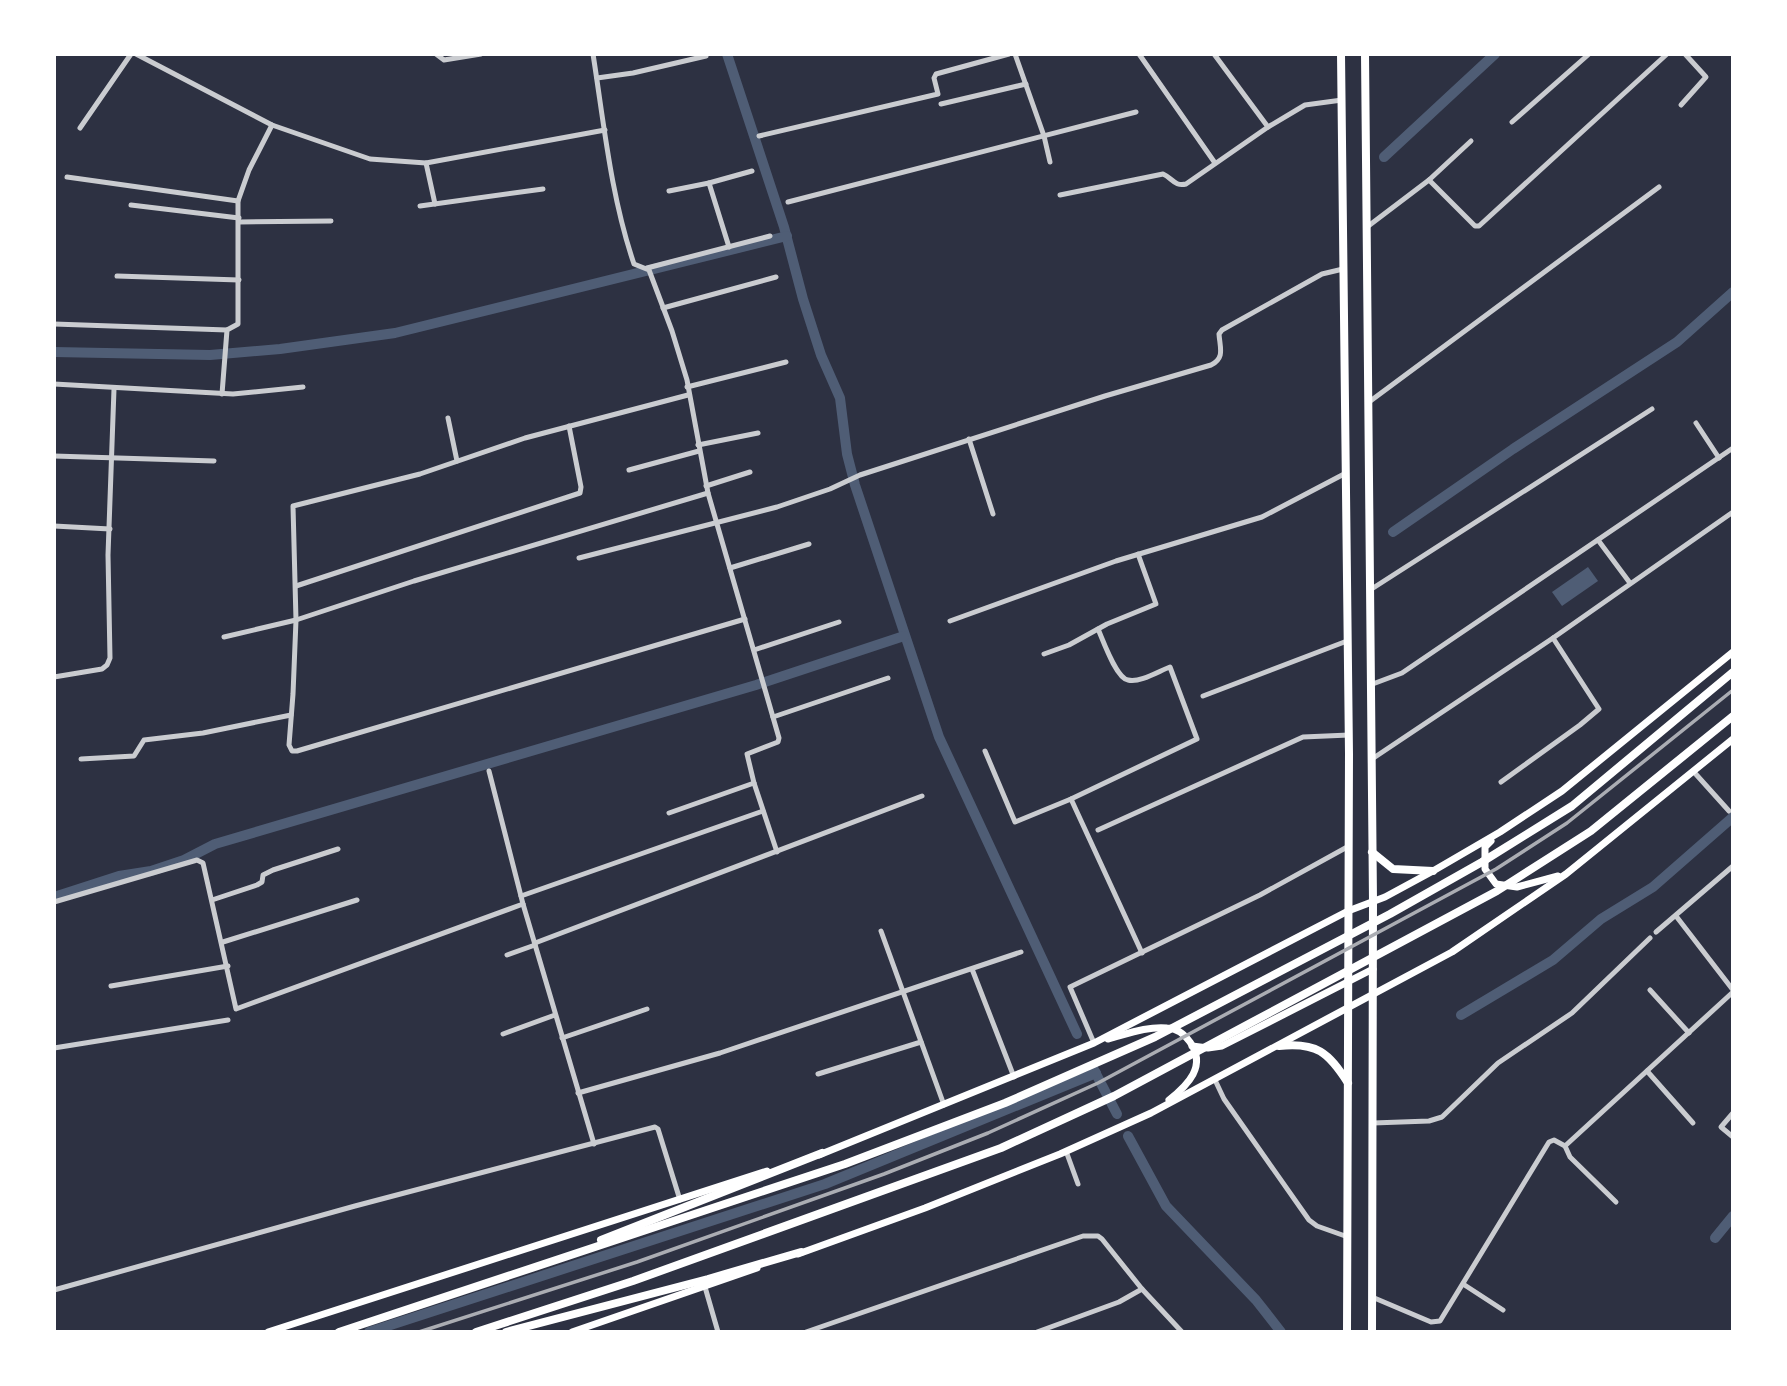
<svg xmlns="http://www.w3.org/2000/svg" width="1787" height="1386" font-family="Helvetica,sans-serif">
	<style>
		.water { fill: #4f5d75 }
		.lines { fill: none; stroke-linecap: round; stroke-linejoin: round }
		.canal { stroke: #4f5d75; stroke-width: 10 }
		.minor { stroke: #caccd0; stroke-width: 5 }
		.secondary { stroke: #fff; stroke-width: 7 }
		.primary { stroke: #fff; stroke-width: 8 }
		.rail { stroke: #abadb3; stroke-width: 3.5 }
	</style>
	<rect width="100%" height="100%" fill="#2d3142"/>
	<path class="water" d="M1588,567L1598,581L1562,606L1552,592Z"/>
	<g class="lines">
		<g class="canal">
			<path d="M727,54L784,227L803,299L821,355L840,398L847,454L855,485L939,737L1077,1034"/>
			<path d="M1384,157L1495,54"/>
			<path d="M54,352L210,355L280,349L395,333L787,236"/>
			<path d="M1393,532L1513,449L1677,342L1733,292"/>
			<path d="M54,897L119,876L151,871L184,860L215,844L756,685L904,636"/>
			<path d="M1461,1015L1553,960L1601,919L1653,887L1733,817"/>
			<path d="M1093,1068L1117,1114"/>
			<path d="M1128,1136L1166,1206L1256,1300L1281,1332"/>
			<path d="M1715,1238L1733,1216"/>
			<path d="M369,1332L825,1184L1096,1073"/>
		</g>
		<g class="minor">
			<path d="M136,54L272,125L370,159L426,163L605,130"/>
			<path d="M436,54L444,60L481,54"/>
			<path d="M593,54C604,124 611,197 634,264L649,270L672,331L687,380L708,493L779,738L778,742L747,754L754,783L777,852"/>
			<path d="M1015,54L1044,136L1050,162"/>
			<path d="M1139,54L1215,163"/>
			<path d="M1214,54L1268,127"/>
			<path d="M597,78L633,73L706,56"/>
			<path d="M941,104L1026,84"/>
			<path d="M1681,105L1706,77L1685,54"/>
			<path d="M1512,122L1589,54"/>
			<path d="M80,128L131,54"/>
			<path d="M759,136L938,94L934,78L936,74L1009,54"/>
			<path d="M426,163L435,204"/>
			<path d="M67,177L238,201"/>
			<path d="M1429,180L1475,226H1479L1667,54"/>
			<path d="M709,183L752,171"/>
			<path d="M669,191L709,183L729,247"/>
			<path d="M1060,195L1163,174C1172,178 1175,187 1186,184L1268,127L1305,105L1342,100"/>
			<path d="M788,202L1136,112"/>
			<path d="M131,205L239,218"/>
			<path d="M420,206L543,189"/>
			<path d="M239,222L331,221"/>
			<path d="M1367,227L1429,180L1471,141"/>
			<path d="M647,268L770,236"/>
			<path d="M117,276L239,280"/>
			<path d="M663,308L776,277"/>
			<path d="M54,324L227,330"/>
			<path d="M54,384L233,394L303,387"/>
			<path d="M687,387L786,362"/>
			<path d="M222,394L227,330L238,324V201L249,170L272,125"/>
			<path d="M688,395L525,438L420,474L293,506L296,620L293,694L289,745L292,751H297L745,619"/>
			<path d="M1369,402L1659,187"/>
			<path d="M448,418L457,461"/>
			<path d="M1696,423L1719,458"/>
			<path d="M969,439L993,514"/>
			<path d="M698,445L758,433"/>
			<path d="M54,456L214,461"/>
			<path d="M629,470L699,451"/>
			<path d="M706,486L750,472"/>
			<path d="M54,526L110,529"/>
			<path d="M1598,540L1630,583"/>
			<path d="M579,558L777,507L830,489L860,475L1105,396L1211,365C1225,358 1220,348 1219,334L1222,330L1322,274L1343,269"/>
			<path d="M730,568L809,544"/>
			<path d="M296,586L580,493L581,487L569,426"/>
			<path d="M1370,590L1652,409"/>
			<path d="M950,621L1116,561L1262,517L1346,473"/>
			<path d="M224,637L296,620L414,581L708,493"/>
			<path d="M754,650L839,622"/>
			<path d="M1044,654L1069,645L1107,624L1156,604L1138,554"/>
			<path d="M54,677L102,669L107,665L110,658L108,555L114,389"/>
			<path d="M1370,685L1402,673L1733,448"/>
			<path d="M1203,696L1347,641"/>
			<path d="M773,717L888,678"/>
			<path d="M985,751L1015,822L1071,799L1197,739L1170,667C1159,671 1140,683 1128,680C1116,678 1103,640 1098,629"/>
			<path d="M81,759L134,756L144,740L203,733L291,715"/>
			<path d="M1372,759L1553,638L1733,512"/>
			<path d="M489,771L523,904L594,1144"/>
			<path d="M1693,771L1729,811"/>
			<path d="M1501,782L1580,725L1599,709L1553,638"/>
			<path d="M1071,799L1142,953"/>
			<path d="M669,813L754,783"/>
			<path d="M1098,830L1303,737L1349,735"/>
			<path d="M521,896L763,811"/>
			<path d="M212,900L257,885L262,882L263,875L273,870L338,849"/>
			<path d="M54,902L197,860L203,863L236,1009L523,904"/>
			<path d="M1676,916L1733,990"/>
			<path d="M881,931L944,1105"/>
			<path d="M1656,932L1733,866"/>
			<path d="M223,942L357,900"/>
			<path d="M535,943L922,796"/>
			<path d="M507,955L535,945"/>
			<path d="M972,969L1014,1077"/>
			<path d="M111,986L228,966"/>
			<path d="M1650,990L1689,1033"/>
			<path d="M503,1034L555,1015"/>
			<path d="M562,1038L647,1009"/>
			<path d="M1094,1043L1070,987L1260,895L1349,846"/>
			<path d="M54,1048L228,1020"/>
			<path d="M1647,1071L1693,1123"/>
			<path d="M818,1074L921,1042"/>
			<path d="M1215,1080L1224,1099L1309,1220L1317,1226L1348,1237"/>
			<path d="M578,1093L720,1053L1021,952"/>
			<path d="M1733,1113L1721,1127L1733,1137"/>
			<path d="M1373,1123L1429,1121L1442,1117L1498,1063L1572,1013L1650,938"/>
			<path d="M1565,1146L1570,1157L1616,1202"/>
			<path d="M1066,1151L1078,1184"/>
			<path d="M1463,1284L1503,1310"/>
			<path d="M705,1287L718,1332"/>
			<path d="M54,1290L355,1206L655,1127L658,1129L680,1200"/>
			<path d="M1372,1297L1431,1322L1440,1321L1549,1142L1554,1140L1565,1146L1733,992"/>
			<path d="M806,1332L1083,1236H1098L1102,1239L1142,1289L1182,1332"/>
			<path d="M1037,1332L1119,1302L1142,1289"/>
		</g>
		<g class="secondary">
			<path d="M1491,841L1485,847V869L1496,884L1517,887L1558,876"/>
			<path d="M1108,1039C1127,1034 1148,1026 1167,1028C1177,1028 1184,1034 1190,1042C1207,1066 1188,1085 1169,1100"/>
			<path d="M1192,1046L1208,1048L1222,1046L1373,969"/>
			<path d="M819,1155L1094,1043L1348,911L1385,897L1433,871L1500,832L1562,791L1733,652"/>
			<path d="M798,1254L925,1208L1060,1154L1151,1113L1452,952L1566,874L1733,739"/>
			<path d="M268,1332L767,1171"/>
			<path d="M572,1332L757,1268"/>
		</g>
		<g class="primary">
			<path d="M1341,54L1349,754L1347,1332"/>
			<path d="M1365,54L1373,901L1372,1332"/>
			<path d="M1372,852L1393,869L1433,871"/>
			<path d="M1279,1046C1317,1042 1328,1052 1348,1083"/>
			<path d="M601,1240L822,1153"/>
			<path d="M339,1332L845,1164L1005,1103L1155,1037L1390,914L1482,862L1572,806L1733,672"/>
			<path d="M476,1332L633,1281L1001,1148L1114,1096L1497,891L1591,831L1733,716"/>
			<path d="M506,1332L708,1279L801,1252"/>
		</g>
		<path class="rail" d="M419,1332L637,1262L884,1174L988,1133L1098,1083L1496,869L1567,823L1733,690"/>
	</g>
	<rect width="1787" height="1386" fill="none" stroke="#ffffff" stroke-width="112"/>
</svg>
